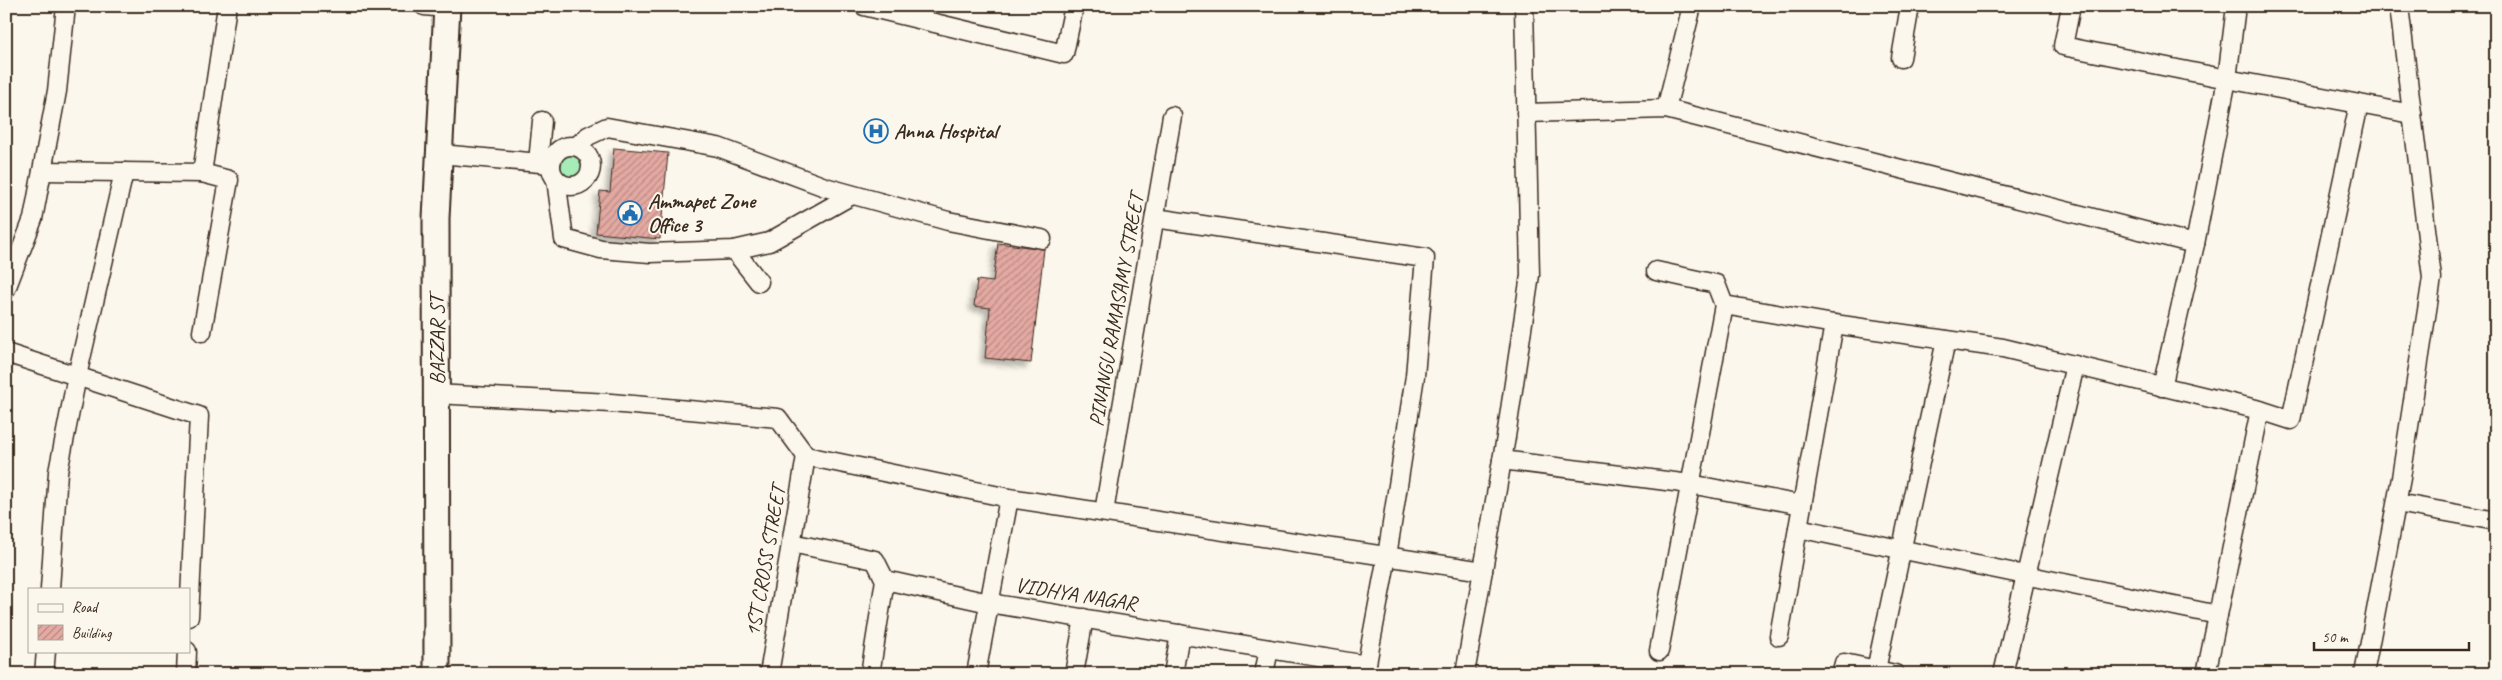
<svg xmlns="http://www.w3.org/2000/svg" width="2502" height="680" font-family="Caveat,sans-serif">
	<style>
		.garden { fill: #a5ecb9; stroke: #708b6c }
		.building { fill: url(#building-hatch); stroke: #3b2a1e; filter: url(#shadow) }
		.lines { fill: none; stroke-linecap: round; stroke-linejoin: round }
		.street-casing { stroke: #3b2a1e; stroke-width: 21 }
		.secondary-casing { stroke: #3b2a1e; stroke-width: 29 }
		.street { stroke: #fbf7ec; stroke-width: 18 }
		.secondary { stroke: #fbf7ec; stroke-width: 25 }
		.labels { text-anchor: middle; stroke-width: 4; stroke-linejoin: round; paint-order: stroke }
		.poi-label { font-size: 21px; font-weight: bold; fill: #3b2a1e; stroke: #fbf7ec; text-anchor: start }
		.street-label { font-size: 21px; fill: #3b2a1e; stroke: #fbf7ec }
	</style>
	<defs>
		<pattern id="building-hatch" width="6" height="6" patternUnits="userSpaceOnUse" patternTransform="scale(1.25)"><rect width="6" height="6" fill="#e3a9a2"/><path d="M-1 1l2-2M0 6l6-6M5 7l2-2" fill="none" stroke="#b98a83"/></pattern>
		<filter id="shadow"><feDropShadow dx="-4.5" dy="4.5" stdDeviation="2.5" flood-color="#0004"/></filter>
	</defs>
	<rect width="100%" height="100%" fill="#fbf7ec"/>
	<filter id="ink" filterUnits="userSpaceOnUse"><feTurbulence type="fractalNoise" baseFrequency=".02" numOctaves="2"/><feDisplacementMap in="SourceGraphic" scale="10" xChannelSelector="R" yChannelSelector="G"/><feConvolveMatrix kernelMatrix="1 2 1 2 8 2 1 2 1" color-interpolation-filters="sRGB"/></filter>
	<g filter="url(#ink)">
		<circle class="garden" cx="571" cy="166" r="14"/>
		<g class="building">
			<path d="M614,148L668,153L660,239L596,233L600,191L610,192Z"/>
			<path d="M998,243L1044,249L1031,363L985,358L990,308L974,306L977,280L993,282Z"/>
		</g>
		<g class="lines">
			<g class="street-casing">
				<g id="street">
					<path d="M424,6L447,8"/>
					<path d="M864,6L1064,54L1074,6"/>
					<path d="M2071,6L2063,46L2227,79L2195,244"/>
					<path d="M2236,6L2227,79L2412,114"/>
					<path d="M1901,58L1910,6"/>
					<path d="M1666,109L1692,6"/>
					<path d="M1526,113L1666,109L2195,244L2162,387"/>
					<circle cx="571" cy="166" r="20"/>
					<path d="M577,146L588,136L607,127L718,147L825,187L948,221L1042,239"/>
					<path d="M440,154L551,164"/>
					<path d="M538,162L542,121"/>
					<path d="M42,171L202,173L227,6"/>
					<path d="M556,179L564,239L601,249L650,253L734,250L769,242L852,195"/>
					<path d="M1155,218L1425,258L1415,376L1387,556L1365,674"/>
					<path d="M734,250L759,282"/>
					<path d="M1656,271L1716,284L1724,305"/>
					<path d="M6,289L33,219L57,91L66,6"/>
					<path d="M202,332L229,180L202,173"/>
					<path d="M6,353L199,416L189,617"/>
					<path d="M435,394L611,403L778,418L806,456L1009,498L1483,571"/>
					<path d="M1502,460L1690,484L1802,505"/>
					<path d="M2397,503L2496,521"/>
					<path d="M1104,512L1172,116"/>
					<path d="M1798,528L2218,615"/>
					<path d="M791,543L875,560L885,580L989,603L1367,665"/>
					<path d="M50,589L58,472L77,376L124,172"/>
					<path d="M1779,636L1834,324"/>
					<path d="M1659,651L1724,305L1834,324L2003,348L2260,410L2291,420L2359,104"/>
					<path d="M1876,670L1946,340"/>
					<path d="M44,674L46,651"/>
					<path d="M186,674L187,651"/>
					<path d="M769,674L806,456"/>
					<path d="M870,674L885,580"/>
					<path d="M976,674L1009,498"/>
					<path d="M1074,674L1084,618"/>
					<path d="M1173,674L1180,634"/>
					<path d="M1264,674L1269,649"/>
					<path d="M1465,674L1506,437L1530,275L1524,6"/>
					<path d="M1841,674L1844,663L1895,674"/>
					<path d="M2003,674L2075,365"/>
					<path d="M2206,674L2260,410"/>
					<path d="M2364,674L2401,478L2432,278L2399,6"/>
				</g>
			</g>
			<g class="secondary-casing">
				<path id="secondary" d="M437,674L436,218L447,6"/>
			</g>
			<use href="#street" class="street"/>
			<use href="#secondary" class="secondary"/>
		</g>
	</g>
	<defs>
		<g id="hospital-ring" transform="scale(1.25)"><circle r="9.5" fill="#fbf7ec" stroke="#1f6fb2" stroke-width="1.5"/><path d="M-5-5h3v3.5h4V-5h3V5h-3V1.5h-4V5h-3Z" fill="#1f6fb2"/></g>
		<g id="civic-ring" transform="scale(1.25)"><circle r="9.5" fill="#fbf7ec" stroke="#1f6fb2" stroke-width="1.5"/><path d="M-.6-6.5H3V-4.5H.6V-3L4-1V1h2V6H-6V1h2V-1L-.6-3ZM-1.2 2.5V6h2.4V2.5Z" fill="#1f6fb2"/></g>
	</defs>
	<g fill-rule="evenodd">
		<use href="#hospital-ring" x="876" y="131"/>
		<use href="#civic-ring" x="630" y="213"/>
	</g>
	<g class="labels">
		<g class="poi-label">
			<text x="894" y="138">Anna Hospital</text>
			<text x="648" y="208">Ammapet Zone<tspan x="648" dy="24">Office 3</tspan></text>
		</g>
		<g class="street-label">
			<text transform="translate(1116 310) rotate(-80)" y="7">PINANGU RAMASAMY STREET</text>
			<text transform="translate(437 340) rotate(-90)" y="7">BAZZAR ST</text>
			<text transform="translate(765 561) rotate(-80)" y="7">1ST CROSS STREET</text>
			<text transform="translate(1076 594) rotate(9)" y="7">VIDHYA NAGAR</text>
		</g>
	</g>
	<rect width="2502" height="680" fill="none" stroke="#fbf7ec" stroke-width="25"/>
	<rect x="12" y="12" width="2477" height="655" fill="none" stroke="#3b2a1e" stroke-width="2" filter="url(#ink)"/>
	<rect x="28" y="588" width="162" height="65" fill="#fbf7ec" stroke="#aea59a"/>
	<rect x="38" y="604" width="25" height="8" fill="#fbf7ec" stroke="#aea59a"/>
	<text x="72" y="612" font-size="15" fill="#3b2a1e">Road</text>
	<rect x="38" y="625" width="25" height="15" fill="url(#building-hatch)" stroke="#aea59a"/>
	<text x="72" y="638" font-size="15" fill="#3b2a1e">Building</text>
	<path d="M2314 642v8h155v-8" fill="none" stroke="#3b2a1e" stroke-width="2.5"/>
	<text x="2322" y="642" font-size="15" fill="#3b2a1e" stroke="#fbf7ec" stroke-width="4" paint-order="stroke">50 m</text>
</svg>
